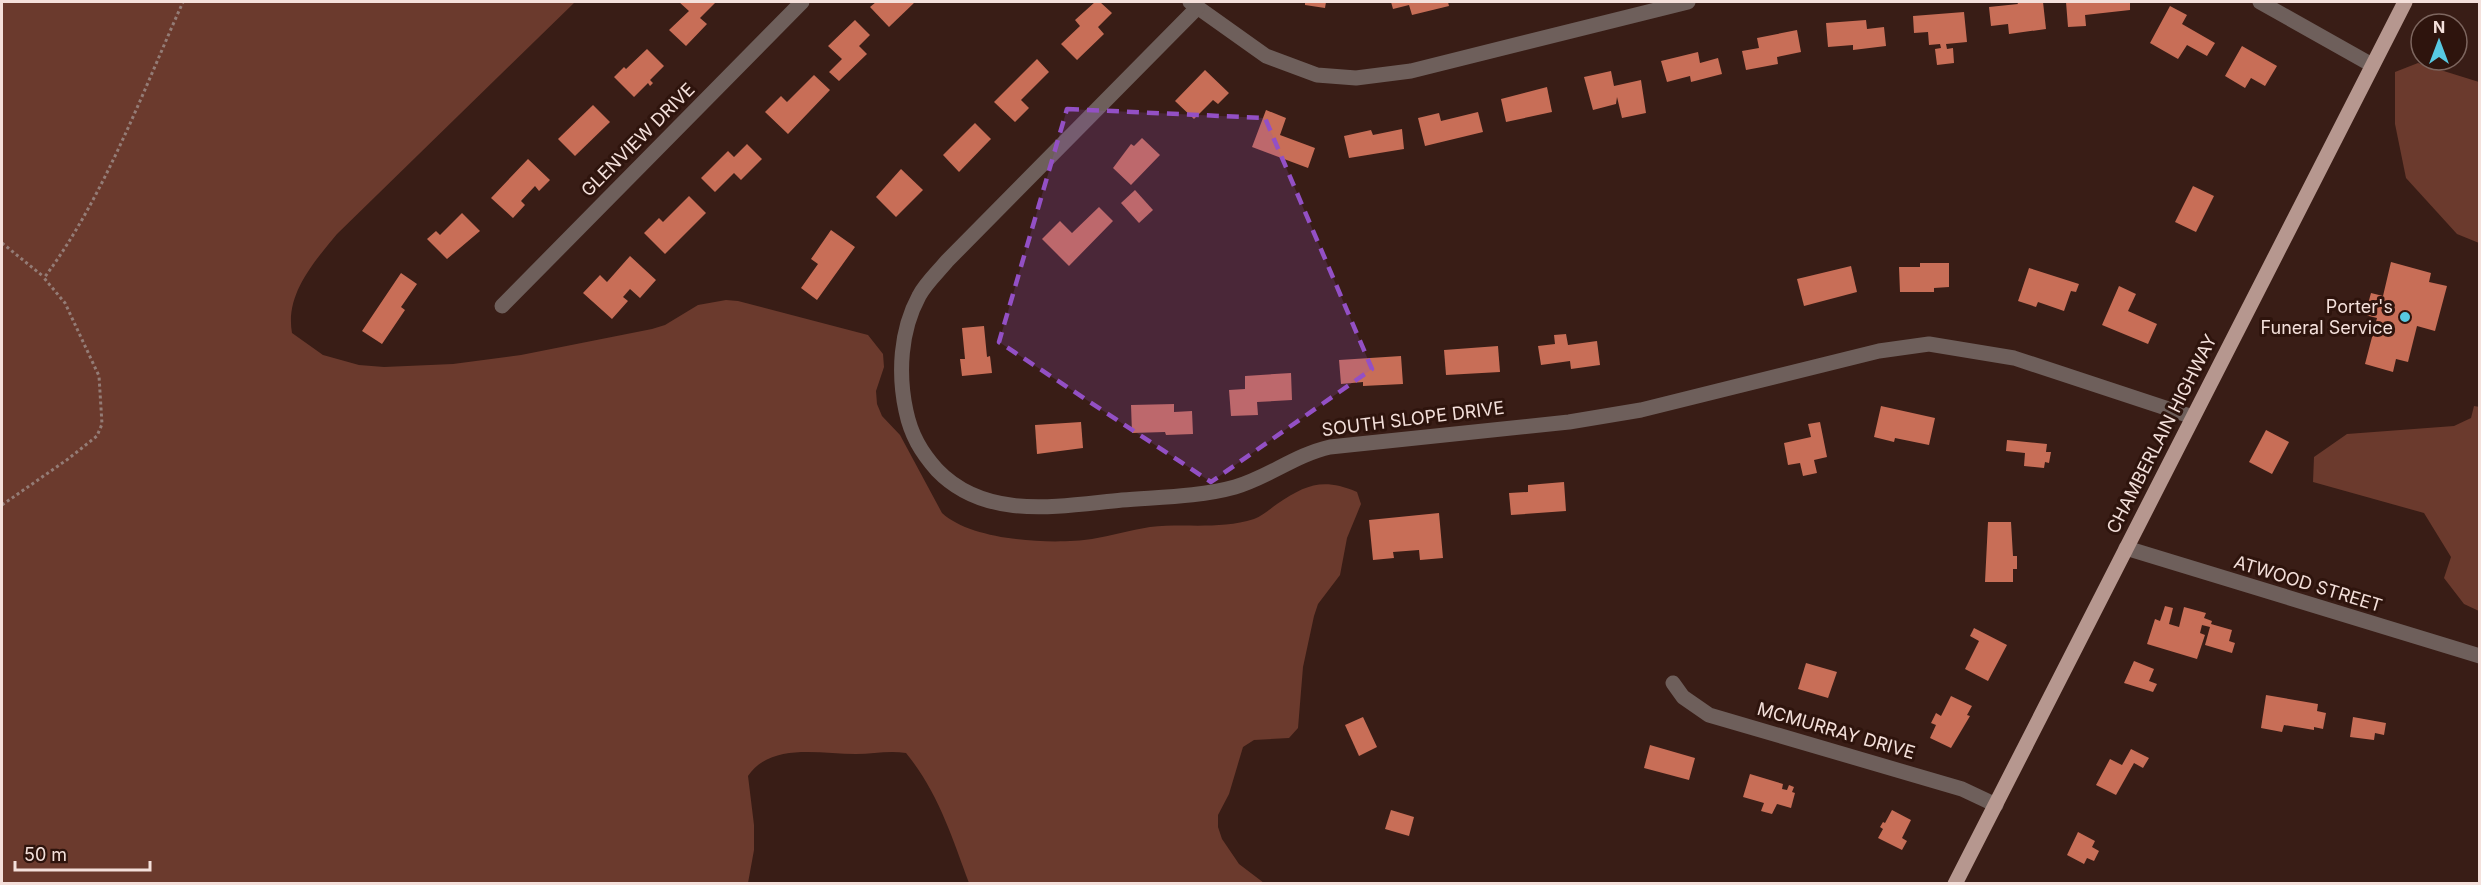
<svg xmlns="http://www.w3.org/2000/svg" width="2481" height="885" font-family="Inter,sans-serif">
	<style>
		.green { fill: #6b3a2d }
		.building { fill: #c86e57 }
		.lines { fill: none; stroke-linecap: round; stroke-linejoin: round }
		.path { stroke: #947c76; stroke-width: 3; stroke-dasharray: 3 3; stroke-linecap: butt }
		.minor { stroke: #6e5f5b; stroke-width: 15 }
		.major { stroke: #b6978f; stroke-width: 15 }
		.marked { fill: #9350c5; fill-opacity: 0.2; stroke: #9350c5; stroke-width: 4.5; stroke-dasharray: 12 8; stroke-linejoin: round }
		.poi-dot { fill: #57c9e2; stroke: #2e140d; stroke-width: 2 }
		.labels { text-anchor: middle; stroke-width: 6; stroke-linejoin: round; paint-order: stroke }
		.street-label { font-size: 18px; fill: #f4e0db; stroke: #2e140d }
		.poi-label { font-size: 18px; fill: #f4e0db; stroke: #2e140d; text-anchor: end }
	</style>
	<rect width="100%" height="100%" fill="#391d16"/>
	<g class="green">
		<path d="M2,2H575L337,234C314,262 285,294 292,333L323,355L359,365L384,367L453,364L521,355L652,329L665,325L698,305L726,300L738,301L868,335L883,354L884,367L876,391L877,404L882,416L900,435L942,513C972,541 1052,545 1092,539C1111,536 1130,530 1150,527C1185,523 1220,530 1254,519C1262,516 1270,509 1277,504C1307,484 1323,478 1357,492L1361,504L1347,538L1340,575L1318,604L1314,616L1303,667L1298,728L1289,738L1254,740L1243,747L1229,794L1218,815V827L1222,839L1239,864L1264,883H969C952,837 938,792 906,753C889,750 873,754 856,754C820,754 771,742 748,776L754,825V850L748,883H2Z"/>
		<path d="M2418,63L2479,82V243L2457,234L2406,178L2395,124V72Z"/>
		<path d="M2474,406L2480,407L2479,611L2464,604L2444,578L2451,557L2424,513L2313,482L2314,457L2347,434L2454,426L2471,418Z"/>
	</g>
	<g class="building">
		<path d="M679,2H716L700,18L707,24L686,46L669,30L689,11Z"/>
		<path d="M876,2H915L889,27L870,7Z"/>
		<path d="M1095,2H1100L1112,13L1098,27L1104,34L1077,60L1061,44L1080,26L1075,20Z"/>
		<path d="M1305,2H1326L1325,8L1305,5Z"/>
		<path d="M1391,2H1448L1449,6L1412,15L1409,5L1393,9Z"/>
		<path d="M2017,2H2043L2046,29L2009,34L2008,24L1991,26L1989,7L2018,4Z"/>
		<path d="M2066,2H2130V10L2085,15L2086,26L2068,27Z"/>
		<path d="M2170,6L2187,15L2182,24L2215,43L2207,56L2187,45L2178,59L2150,43Z"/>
		<path d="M1964,12L1967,42L1946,44L1947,49L1953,48L1954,63L1937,65L1935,49L1941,48L1940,44L1929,45L1928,32L1914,33L1913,16Z"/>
		<path d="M855,20L870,35L859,46L867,54L839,81L829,72L842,59L828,46Z"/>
		<path d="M1866,20L1867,29L1884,27L1886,46L1853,50V45L1828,47L1826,23Z"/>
		<path d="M1797,30L1801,52L1777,57L1778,64L1746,70L1742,51L1759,48L1757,38Z"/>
		<path d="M2242,46L2277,66L2265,86L2251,78L2245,88L2225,76Z"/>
		<path d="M647,49L664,66L650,80L653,83L650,86L648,83L634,97L614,77L624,67L626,69Z"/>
		<path d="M1698,52L1700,63L1718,58L1722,74L1691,82L1690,76L1667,82L1661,61Z"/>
		<path d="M1037,59L1049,72L1021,100L1029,108L1015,122L994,102Z"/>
		<path d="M1205,70L1229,93L1218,104L1213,100L1194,119L1175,101Z"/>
		<path d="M1611,71L1614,86L1641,80L1646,113L1622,118L1617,97L1616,104L1593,110L1584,77Z"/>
		<path d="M814,75L830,90L788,134L765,112L781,96L787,102Z"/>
		<path d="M1547,87L1552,112L1506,122L1501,99Z"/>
		<path d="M593,105L610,122L575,156L558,139Z"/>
		<path d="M1266,110L1286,118L1280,135L1315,148L1308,168L1252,147Z"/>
		<path d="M1478,112L1483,132L1425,146L1418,118L1439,113L1441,121Z"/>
		<path d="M975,123L991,139L959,172L943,155Z"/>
		<path d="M1402,129L1404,149L1349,158L1344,136L1371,130L1373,135Z"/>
		<path d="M1142,138L1160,155L1131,185L1113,168L1131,144L1134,146Z"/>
		<path d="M747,144L762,159L741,180L734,173L715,192L701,178L728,151L734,157Z"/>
		<path d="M528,159L550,180L539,191L535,186L521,201L525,205L513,218L491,198Z"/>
		<path d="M901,169L923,190L896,217L876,197Z"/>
		<path d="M2193,186L2214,196L2196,232L2175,222Z"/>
		<path d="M1135,190L1153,210L1139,223L1121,203Z"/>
		<path d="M689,196L706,213L665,254L644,233L659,218L663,222Z"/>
		<path d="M1099,207L1113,221L1069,266L1042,239L1060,221L1072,233Z"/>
		<path d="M462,213L480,231L447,259L427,239L436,231L440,235Z"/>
		<path d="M831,230L855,247L817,300L801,288L818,264L811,259Z"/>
		<path d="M630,256L656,280L640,298L630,289L623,297L628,301L612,319L583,293L600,275L607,282Z"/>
		<path d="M2391,262L2431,273L2429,282L2447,286L2435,331L2417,326L2408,362L2396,359L2393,372L2365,364L2377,318L2365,315L2371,293L2383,296Z"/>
		<path d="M1920,263H1949V287L1934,288V292H1900L1899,267H1920Z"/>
		<path d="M1851,266L1857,292L1804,306L1797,279Z"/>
		<path d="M2029,268L2079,284L2076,292L2071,291L2064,311L2038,302L2036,307L2018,301Z"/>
		<path d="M401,273L417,284L401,307L405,310L382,344L362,331Z"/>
		<path d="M2119,286L2136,294L2128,311L2157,324L2148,344L2102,325Z"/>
		<path d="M984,326L987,357L990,356L992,373L962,376L960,359H965L962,328Z"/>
		<path d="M1566,334L1568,345L1597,341L1600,365L1571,369L1570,361L1541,365L1538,346L1555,344L1554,335Z"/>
		<path d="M1498,346L1500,372L1446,375L1444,350Z"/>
		<path d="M1401,356L1403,384L1363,386V382L1341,384L1339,360Z"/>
		<path d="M1291,373L1292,400L1257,402L1258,415L1231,416L1229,390L1245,389V376Z"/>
		<path d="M1174,404V412L1192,411L1193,434L1166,435L1165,432L1132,433L1131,405Z"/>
		<path d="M1881,406L1935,418L1929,445L1895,438L1894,442L1874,437Z"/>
		<path d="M1081,422L1083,448L1037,454L1035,425Z"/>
		<path d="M1820,422L1827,457L1814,460L1817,473L1803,476L1800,463L1788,465L1784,443L1811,437L1808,424Z"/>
		<path d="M2266,430L2289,442L2272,474L2249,462Z"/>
		<path d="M2007,440L2047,444L2046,452H2051L2049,463L2045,462L2044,468L2024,466L2025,453L2006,451Z"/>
		<path d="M1564,482L1566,511L1511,515L1509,493L1528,492V485Z"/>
		<path d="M1439,513L1443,558L1420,560L1419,550L1393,552L1394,558L1373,560L1369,520Z"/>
		<path d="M1988,522H2011L2013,556H2017V569H2013V582H1985Z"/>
		<path d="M2165,606L2173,608L2169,624L2179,627L2184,607L2206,613L2204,618L2212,621L2211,624L2232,630L2229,641L2235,643L2232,653L2205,645L2210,627L2202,625L2200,633L2205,635L2197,659L2147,644L2155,619L2160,621Z"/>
		<path d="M1974,628L2007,645L1988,681L1965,669L1979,641L1970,636Z"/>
		<path d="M2134,661L2154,669L2149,681L2157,684L2153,692L2124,683Z"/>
		<path d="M1806,663L1837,672L1828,698L1798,689Z"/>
		<path d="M2266,695L2318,704L2317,711L2326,713L2323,729L2314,727V730L2284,725L2282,732L2261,728Z"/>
		<path d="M1951,696L1972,706L1967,715L1970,716L1951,748L1930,738L1936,725L1931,723L1936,713L1941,716Z"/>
		<path d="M1363,717L1377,747L1359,756L1345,725Z"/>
		<path d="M2353,717L2386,723L2384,735L2375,733L2374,740L2350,737Z"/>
		<path d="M1650,745L1695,758L1689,780L1644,768Z"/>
		<path d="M2131,749L2149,758L2143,768L2134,763L2116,795L2096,785L2110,759L2122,765Z"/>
		<path d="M1750,774L1783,784L1782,789L1787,790L1789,785L1794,787L1792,792L1795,793L1791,808L1777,804L1772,814L1761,811L1764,803L1743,797Z"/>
		<path d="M1391,810L1414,817L1409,836L1385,829Z"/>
		<path d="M1892,810L1911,820L1902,838L1907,841L1902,850L1878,838L1883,829L1880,827L1883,822L1885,823Z"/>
		<path d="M2078,832L2095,841L2092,847L2099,851L2094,861L2087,858L2084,864L2067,855Z"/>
	</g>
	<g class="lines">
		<g class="path">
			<path d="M2,243L44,277"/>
			<path d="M2,505L68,459L97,436L102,424L99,376L65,303L44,278C104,198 142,93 183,2"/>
		</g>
		<g class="minor">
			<path d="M1190,2L1266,56L1317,75L1356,78L1411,71L1688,2"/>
			<path d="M2260,2L2372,65"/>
			<path d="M1197,8L947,261C938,272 925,284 919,296C900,331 898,374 906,411C911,435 921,452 937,470C986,521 1059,506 1122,500C1159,497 1199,497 1235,487C1269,477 1295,455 1330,447L1569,422L1641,410L1879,351L1929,344L2014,358L2193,417"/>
			<path d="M502,306L802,2"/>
			<path d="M2126,548L2480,656"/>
			<path d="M1673,683L1683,697L1709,715L1962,789L1996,805"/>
		</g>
		<path class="major" d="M1955,884L2405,2"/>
	</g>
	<path class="marked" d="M1067,109L1265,118L1372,369L1211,482L999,342Z"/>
	<circle class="poi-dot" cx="2405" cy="317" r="6"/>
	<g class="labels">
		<g class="street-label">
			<text transform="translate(638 140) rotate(-45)" y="6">GLENVIEW DRIVE</text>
			<text transform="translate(1413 419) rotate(-7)" y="6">SOUTH SLOPE DRIVE</text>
			<text transform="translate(2162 434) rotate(-63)" y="6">CHAMBERLAIN HIGHWAY</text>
			<text transform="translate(2308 584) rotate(17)" y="6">ATWOOD STREET</text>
			<text transform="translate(1836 731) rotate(16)" y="6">MCMURRAY DRIVE</text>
		</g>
		<g class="poi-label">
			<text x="2393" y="313">Porter's<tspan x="2393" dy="21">Funeral Service</tspan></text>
		</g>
	</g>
	<rect width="2481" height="885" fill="none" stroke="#f4e0db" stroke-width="6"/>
	<g transform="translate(2439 42)"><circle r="28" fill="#2e140d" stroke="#7d665f" stroke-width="1.5"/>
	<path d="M0-4.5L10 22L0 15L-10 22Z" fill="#57c9e2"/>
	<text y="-9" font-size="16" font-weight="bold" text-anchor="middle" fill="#f4e0db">N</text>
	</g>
	<path d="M15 861v9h135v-9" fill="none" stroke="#f4e0db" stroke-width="3"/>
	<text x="24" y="861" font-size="18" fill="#f4e0db" stroke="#2e140d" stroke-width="4.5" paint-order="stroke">50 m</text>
</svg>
